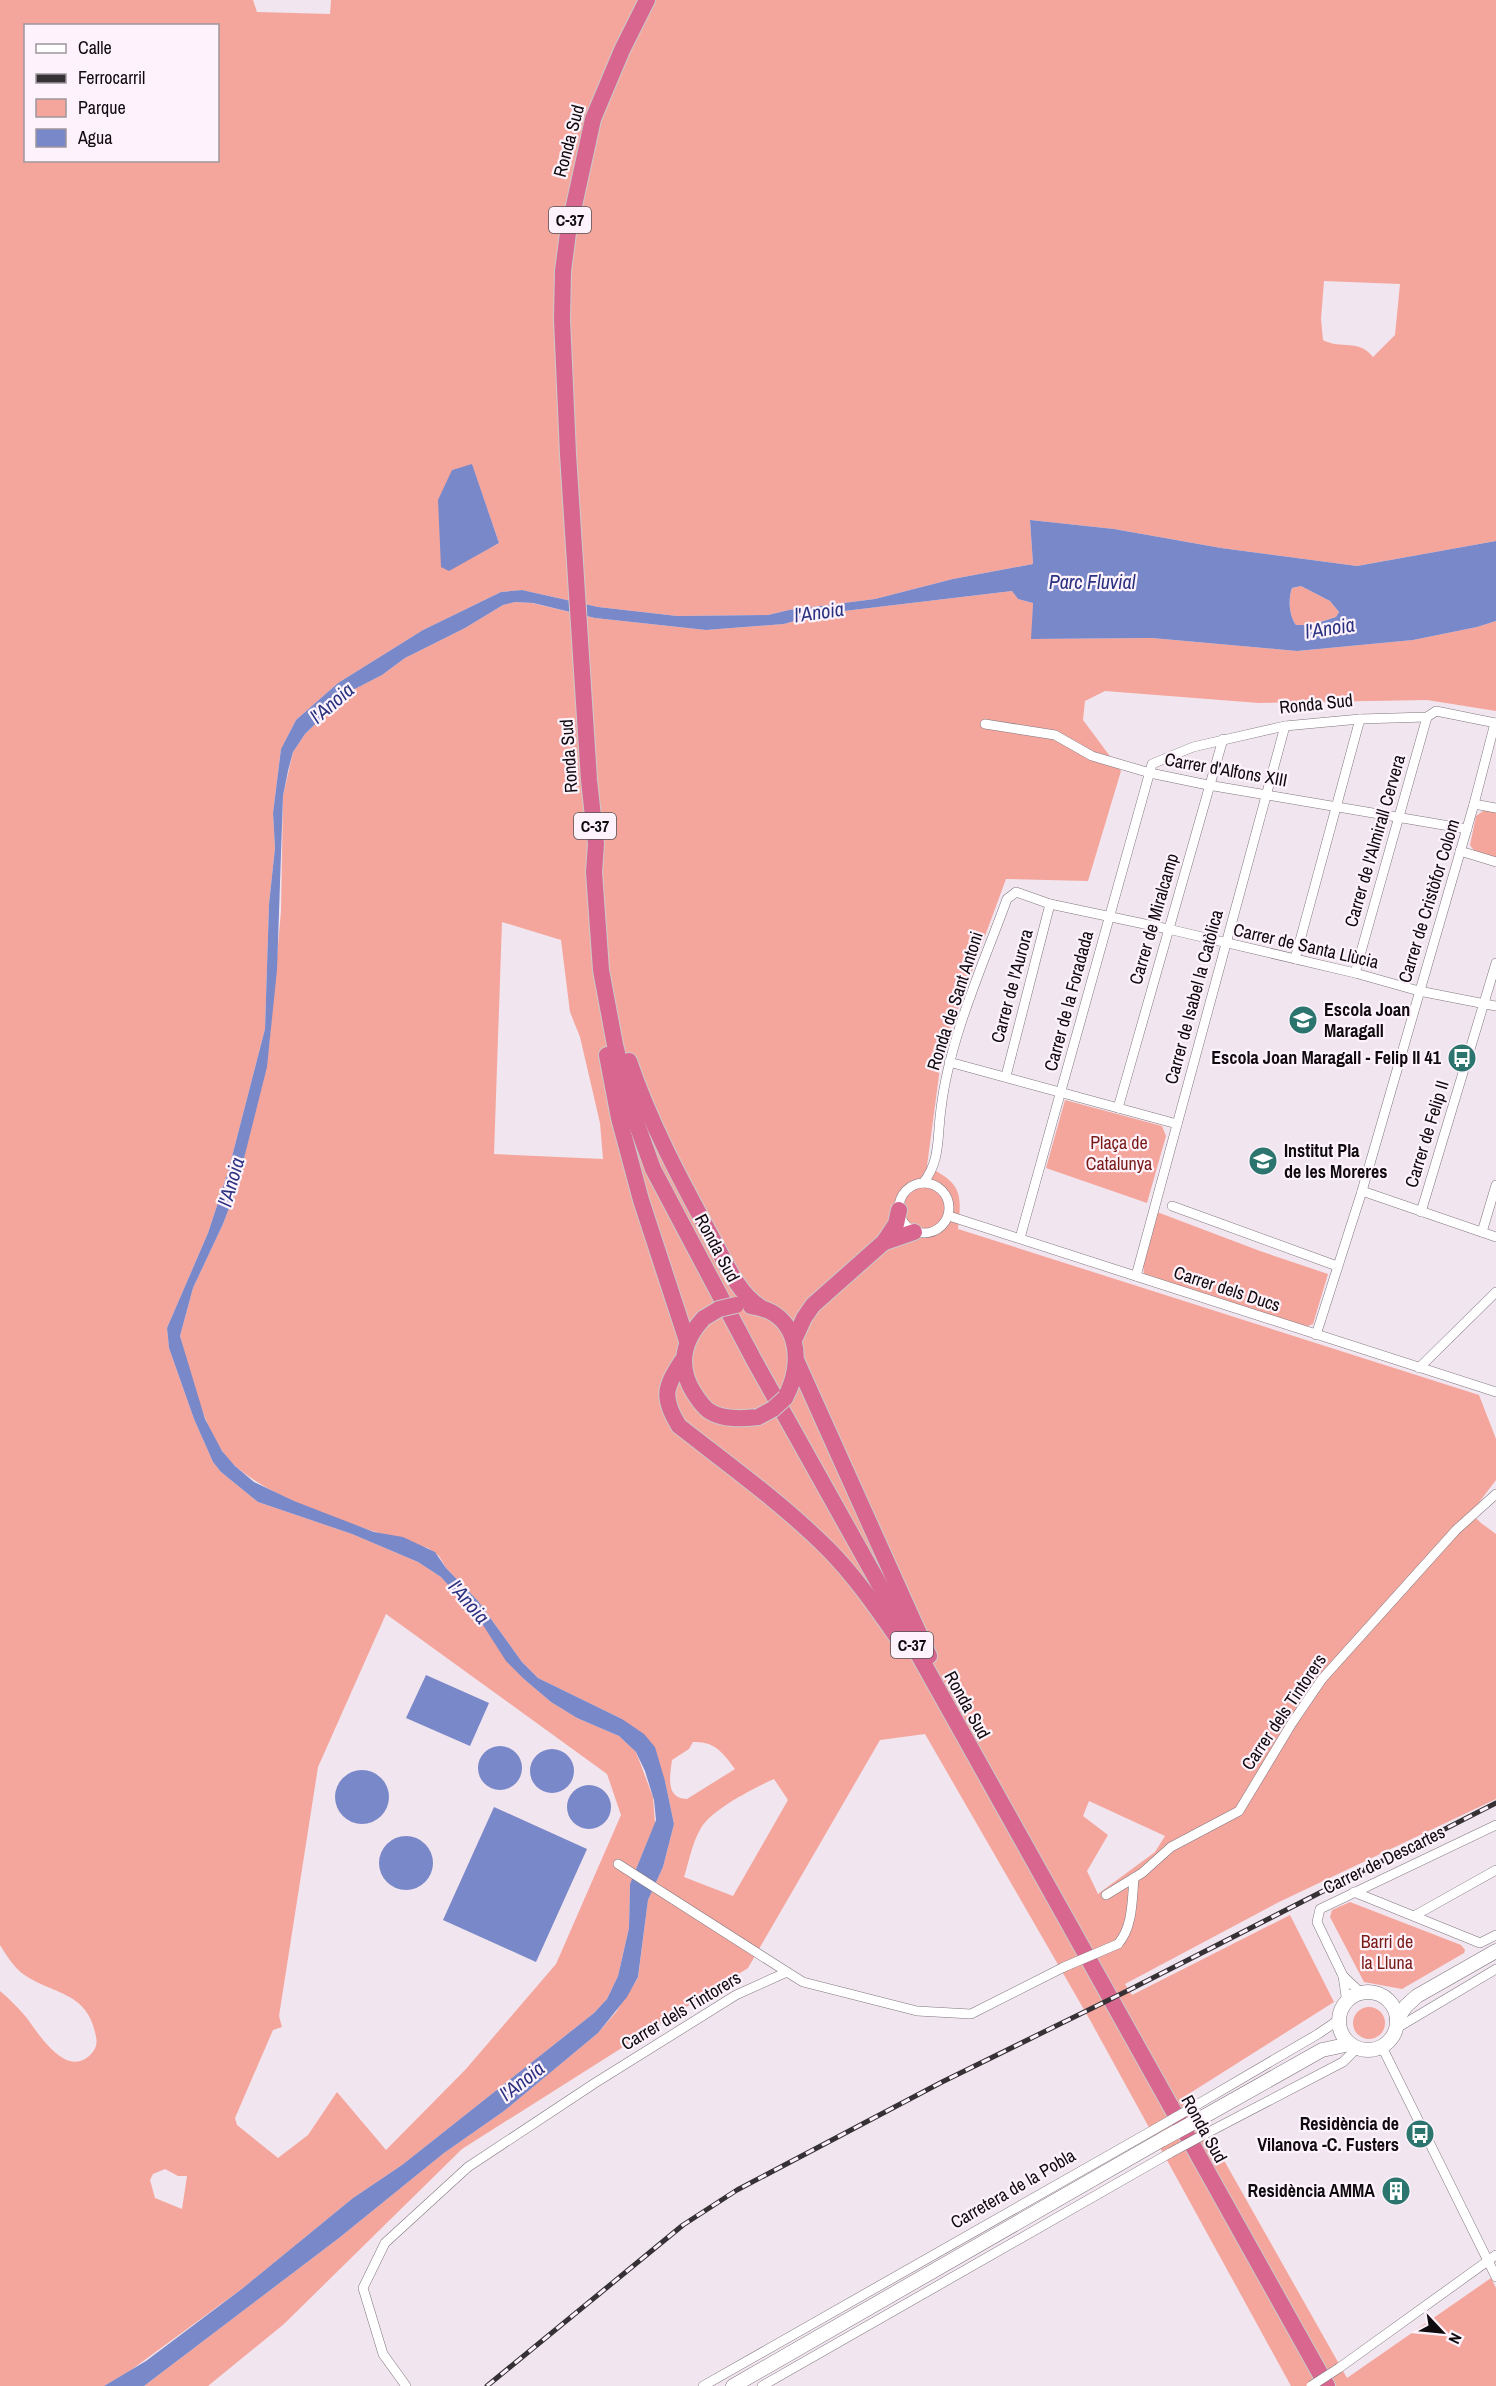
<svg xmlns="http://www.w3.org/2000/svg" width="1496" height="2386" font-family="'Archivo Narrow',sans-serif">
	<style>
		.green { fill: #f5a69c; fill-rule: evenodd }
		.water { fill: #7988c9; fill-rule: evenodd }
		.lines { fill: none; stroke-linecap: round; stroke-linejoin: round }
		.street-casing { stroke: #80767f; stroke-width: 10 }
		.secondary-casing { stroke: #80767f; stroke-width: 15 }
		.highway-casing { stroke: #cac9ca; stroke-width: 18 }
		.street { stroke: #fff; stroke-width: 9 }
		.secondary { stroke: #fff; stroke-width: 14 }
		.highway { stroke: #d8668f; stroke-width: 16 }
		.rail-casing { stroke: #363135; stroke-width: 5 }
		.rail { stroke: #fef3fc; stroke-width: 3; stroke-dasharray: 9; stroke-linecap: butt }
		.street-bridge-casing { stroke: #80767f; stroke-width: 10; stroke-linecap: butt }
		.secondary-bridge-casing { stroke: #80767f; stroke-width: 15; stroke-linecap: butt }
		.highway-bridge-casing { stroke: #cac9ca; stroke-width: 18; stroke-linecap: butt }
		.street-bridge { stroke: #fff; stroke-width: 9 }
		.secondary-bridge { stroke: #fff; stroke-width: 14 }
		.highway-bridge { stroke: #d8668f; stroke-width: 16 }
		.labels { text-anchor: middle; stroke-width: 4.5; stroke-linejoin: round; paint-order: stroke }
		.shield { fill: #fef3fc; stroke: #565055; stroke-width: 1.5 }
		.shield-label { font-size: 16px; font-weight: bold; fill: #0e0a0d }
		.street-label { font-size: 18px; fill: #0e0a0d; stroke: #fef3fc }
		.poi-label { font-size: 18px; font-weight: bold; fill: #0e0a0d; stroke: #fef3fc; text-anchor: end }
		.park-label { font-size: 18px; fill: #781a16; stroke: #fef3fc }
		.water-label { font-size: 20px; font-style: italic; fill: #2a3280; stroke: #fef3fc }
	</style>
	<rect width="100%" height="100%" fill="#f1e5ef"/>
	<g class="green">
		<path d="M0,0H253L257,12L330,14L331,0H1496V541L1357,566L1221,548L1114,529L1030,520L1033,564L953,579L875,599L789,610L768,615L677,616L598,607L522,590L501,592L423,630L338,683L296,720L281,749L273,813L275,848L269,904L265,1029L228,1172L208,1233L167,1328L169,1348L194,1419L213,1462L221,1472L258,1502L352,1534L418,1562L441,1577L481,1622L525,1680L551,1702L577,1718L619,1736L636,1752L653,1797L655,1823L630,1884L629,1928L618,1976L607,1999L594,2013L402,2165L353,2198L243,2288L131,2370L104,2386H0V1991C10,1999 18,2008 26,2017C39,2034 67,2081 92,2053C98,2046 97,2040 95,2032C86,1991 51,1994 23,1974C14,1967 6,1955 0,1945ZM26,26H218V160H26ZM1324,281L1400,284L1395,335L1373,357C1358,338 1342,350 1323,340L1321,319ZM472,465L499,543L449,570L452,470ZM386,1614L607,1774L621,1815L556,1964L466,2069L386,2150L337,2092L308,2135L278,2158L237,2125L235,2118L273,2030L282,2027L279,2016L318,1767ZM165,2169L178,2176H187L182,2209L155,2198L150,2180L153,2174Z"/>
		<path d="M1301,586L1330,601L1339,612L1336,617L1306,626L1296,625C1289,616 1288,599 1292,588Z"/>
		<path d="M1012,591L1018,599L1033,603L1032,639L1152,638L1297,651L1413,640L1477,627L1496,621V711L1427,700L1259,703L1105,691L1085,701L1083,720L1121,771L1088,881L1006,879L942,1053L927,1166C962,1184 962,1193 958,1229L1479,1395L1496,1439V1480L1471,1513L1481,1523L1496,1534V1799L1279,1902L1125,1984L1132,1995L1290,1915L1334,2002L1187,2095L1347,2378L1491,2278L1496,2288V2386H1291L1090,2020L925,1734L880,1740L748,1968L462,2149L284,2324L208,2386H144L339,2238L444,2153L504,2111L598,2033L616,2012L638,1978L648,1900L663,1867L674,1824L665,1781L622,1719L538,1678L522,1662L478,1601L446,1568L439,1556L428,1548C375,1532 254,1498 223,1452C200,1418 191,1375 180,1336L193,1288L223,1224L236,1190L269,1047L281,911L283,796L293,752L305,734L347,693L382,675L405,658L465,628L503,605L515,602L532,603L595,618L706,630L784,624L819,614ZM502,922L561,940L570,1012L580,1037L600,1123L603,1159L494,1154ZM693,1742C715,1741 723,1753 735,1769L687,1799C665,1798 670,1776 672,1760L689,1749ZM774,1779L788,1800L733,1896L684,1877C689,1861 692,1843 701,1828C712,1809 754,1788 774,1779ZM1089,1801L1165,1836L1155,1852L1098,1894L1087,1871L1108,1835L1083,1816Z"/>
		<path d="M1486,809L1496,811V858L1475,852L1470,845L1476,816Z"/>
		<path d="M1065,1100L1162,1126L1166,1136L1147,1203L1046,1168Z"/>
		<path d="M1157,1212L1260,1251L1328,1274L1313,1324L1306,1327L1144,1274L1143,1265Z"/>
		<path d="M1350,1902L1461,1945L1465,1950L1464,1953L1402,1989L1364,1982L1330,1917L1332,1910Z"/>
		<circle cx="1369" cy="2023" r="16"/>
	</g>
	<g class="water">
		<path d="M472,464L499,543L449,571L441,567L438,500L452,470Z"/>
		<path d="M1030,520L1114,529L1221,548L1357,566L1496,541V621L1477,627L1413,640L1297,651L1152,638L1031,639L1033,603L1018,599L1012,591L819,614L784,624L706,630L595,618L533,603L515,602L503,605L465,628L405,658L382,675L347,693L305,734L293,752L288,771L283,796L277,970L267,1067L236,1190L223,1224L193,1288L180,1336L205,1419L222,1451L235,1466L254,1482L294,1501L374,1532L403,1537L435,1552L446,1568L478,1601L522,1662L538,1678L622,1719L644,1734L655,1747L665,1781L674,1824L663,1867L648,1900L638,1977L627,1997L598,2033L504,2111L444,2153L339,2238L144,2386H104L146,2361L243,2288L353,2198L402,2165L594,2013L607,1999L618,1976L629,1928L630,1884L656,1820L654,1800L645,1771L636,1752L619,1736L577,1718L551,1702L525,1680L506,1661L481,1622L441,1577L418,1562L352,1534L258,1502L221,1472L213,1462L194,1419L169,1348L167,1328L208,1233L228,1172L265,1029L269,904L275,848L273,813L281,749L296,720L338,683L423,630L501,592L522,590L598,607L677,616L768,615L789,610L875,599L953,579L1033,564ZM1301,586L1330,601L1339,612L1336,617L1311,625H1296C1289,616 1288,599 1292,588Z"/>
		<path d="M426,1675L489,1703L470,1746L406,1718Z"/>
		<circle cx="500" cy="1768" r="22"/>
		<circle cx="552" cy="1771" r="22"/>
		<circle cx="362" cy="1797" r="27"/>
		<circle cx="589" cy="1807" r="22"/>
		<path d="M494,1807L587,1849L536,1962L443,1920Z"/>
		<circle cx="406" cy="1863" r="27"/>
	</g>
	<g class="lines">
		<g class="street-casing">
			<g id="street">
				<path d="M985,724L1055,735L1092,756L1150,773L1208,785L1467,829"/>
				<path d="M1474,804L1496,808"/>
				<path d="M1460,851L1496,862"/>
				<path d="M1295,959L1360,719"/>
				<path d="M1355,973L1427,717"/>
				<path d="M949,1062L1177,1124"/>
				<path d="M1006,1076L1050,904"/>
				<path d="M1118,1108L1223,739"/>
				<circle cx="924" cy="1208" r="25"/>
				<path d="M923,1183C941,1161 937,1136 941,1109C949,1039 983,965 1007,899L1016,892L1050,904L1168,929L1355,973L1419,991L1496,1006"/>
				<path d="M1362,1191L1496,1237"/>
				<path d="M1172,1206L1337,1266"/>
				<path d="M1421,1212L1496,963"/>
				<path d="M949,1216L1496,1392"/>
				<path d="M1482,1232L1496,1185"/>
				<path d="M1020,1238L1152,764L1193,747L1285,726L1360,719L1427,717L1436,711L1496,723"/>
				<path d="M1136,1276L1285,726"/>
				<path d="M1316,1335L1362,1191L1474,804L1495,723"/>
				<path d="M1419,1368L1496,1292"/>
				<path d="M618,1864L787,1972"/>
				<path d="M1354,1892L1480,1943L1496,1935"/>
				<path d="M1106,1895L1142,1873L1171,1847L1239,1811L1292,1723L1322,1679L1456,1530L1496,1494"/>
				<path d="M1414,1916L1496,1870"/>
				<path d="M1118,1944C1133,1927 1132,1900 1134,1878"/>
				<path d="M1343,1976L1361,1993"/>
				<path d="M1347,2003L1343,1976L1317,1922L1320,1909L1496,1825"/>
				<path d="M1397,2028L1496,1969"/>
				<path d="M1382,2047L1496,2277"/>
				<path d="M1188,2110L1318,2034L1340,2019"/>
				<path d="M1205,2134L1343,2062L1357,2048"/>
				<path d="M1339,2368L1496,2255"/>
				<path d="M406,2386L383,2354L363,2288L385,2243L468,2167L595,2083L736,1995L787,1972L803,1982L917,2011L971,2014L1064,1967"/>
				<path d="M703,2386L1155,2129"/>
				<path d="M762,2386L1170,2153"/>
			</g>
		</g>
		<g class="secondary-casing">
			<g id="secondary">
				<circle cx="1368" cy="2021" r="29"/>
				<path d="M1397,2019L1406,2006L1417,1996L1496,1951"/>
				<path d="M1196,2121L1322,2050L1350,2044"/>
				<path d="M733,2386L1163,2139"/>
			</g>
		</g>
		<g class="highway-casing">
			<g id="highway">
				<path d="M647,0L622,50L593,119L568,233L563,271L562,319L568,454L589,780L596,844L594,872L601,970L615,1045L631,1108L653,1169L754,1360L1327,2386"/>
				<path d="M607,1055L619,1118L641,1200L687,1341"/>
				<path d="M629,1061C650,1123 680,1179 711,1236C725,1261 736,1291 760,1307"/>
				<path d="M885,1242L914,1232"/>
				<path d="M751,1306C799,1312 805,1362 785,1398"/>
				<path d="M704,1318C683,1340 677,1366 694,1393C698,1399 702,1406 709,1411C723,1420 742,1419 758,1417"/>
				<path d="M794,1340L804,1318L813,1305L884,1242L896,1224L899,1210"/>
				<path d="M682,1361C665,1387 661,1397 679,1426C729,1465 783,1504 828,1549C854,1575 876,1607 897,1637"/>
				<path d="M797,1362L929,1656"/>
			</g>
		</g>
		<use href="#street" class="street"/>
		<use href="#secondary" class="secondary"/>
		<use href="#highway" class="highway"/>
		<g class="rail-casing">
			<path id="rail" d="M487,2386L683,2225L737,2190L942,2082L1129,1990L1496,1803"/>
		</g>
		<use href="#rail" class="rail"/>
		<g class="street-bridge-casing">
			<g id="street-bridge">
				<path d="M1064,1967L1118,1944"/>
				<path d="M1155,2129L1188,2110"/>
				<path d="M1170,2153L1205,2134"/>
				<path d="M1311,2386L1339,2368"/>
			</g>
		</g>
		<g class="secondary-bridge-casing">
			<path id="secondary-bridge" d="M1163,2139L1196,2121"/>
		</g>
		<g class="highway-bridge-casing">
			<g id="highway-bridge">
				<path d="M704,1318L719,1309L736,1305"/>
				<path d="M758,1417L773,1409L785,1398"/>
			</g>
		</g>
		<use href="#street-bridge" class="street-bridge"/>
		<use href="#secondary-bridge" class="secondary-bridge"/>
		<use href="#highway-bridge" class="highway-bridge"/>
	</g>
	<defs>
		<g id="school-disc" transform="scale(1.5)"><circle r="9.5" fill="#2c746e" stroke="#fef3fc"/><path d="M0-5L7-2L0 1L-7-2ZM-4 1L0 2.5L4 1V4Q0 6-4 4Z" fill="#fff"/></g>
		<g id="bus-disc" transform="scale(1.5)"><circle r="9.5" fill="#2c746e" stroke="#fef3fc"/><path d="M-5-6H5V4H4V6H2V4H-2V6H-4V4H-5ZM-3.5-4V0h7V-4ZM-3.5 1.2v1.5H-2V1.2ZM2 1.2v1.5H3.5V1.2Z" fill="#fff"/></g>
		<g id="building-disc" transform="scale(1.5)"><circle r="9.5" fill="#2c746e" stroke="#fef3fc"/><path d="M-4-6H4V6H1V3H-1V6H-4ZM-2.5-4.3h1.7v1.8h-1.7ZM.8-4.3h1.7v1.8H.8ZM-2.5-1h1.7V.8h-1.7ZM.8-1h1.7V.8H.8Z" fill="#fff"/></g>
	</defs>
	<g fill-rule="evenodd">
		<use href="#school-disc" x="1303" y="1020"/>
		<use href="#bus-disc" x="1462" y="1058"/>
		<use href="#school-disc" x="1263" y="1161"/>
		<use href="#bus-disc" x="1420" y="2134"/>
		<use href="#building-disc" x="1396" y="2191"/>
	</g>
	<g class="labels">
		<g class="shield">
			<rect x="549" y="207" width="42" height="26" rx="4.5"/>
			<rect x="574" y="813" width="42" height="26" rx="4.5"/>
			<rect x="891" y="1632" width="42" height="26" rx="4.5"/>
		</g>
		<g class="shield-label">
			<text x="570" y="226">C-37</text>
			<text x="595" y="832">C-37</text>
			<text x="912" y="1651">C-37</text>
		</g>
		<g class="street-label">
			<text transform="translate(569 141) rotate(-75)" y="6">Ronda Sud</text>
			<text transform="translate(1316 704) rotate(-6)" y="6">Ronda Sud</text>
			<text transform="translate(569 756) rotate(-94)" y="6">Ronda Sud</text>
			<text transform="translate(1226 770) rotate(10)" y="6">Carrer d'Alfons XIII</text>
			<text transform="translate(1375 841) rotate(-74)" y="6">Carrer de l'Almirall Cervera</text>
			<text transform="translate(1429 901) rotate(-73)" y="6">Carrer de Cristòfor Colom</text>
			<text transform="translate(1154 919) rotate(-74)" y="6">Carrer de Miralcamp</text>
			<text transform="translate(1306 946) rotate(13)" y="6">Carrer de Santa Llùcia</text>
			<text transform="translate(1012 986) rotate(-75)" y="6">Carrer de l'Aurora</text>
			<text transform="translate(1194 997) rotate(-75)" y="6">Carrer de Isabel la Catòlica</text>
			<text transform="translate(955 1001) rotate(-72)" y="6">Ronda de Sant Antoni</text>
			<text transform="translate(1069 1001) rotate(-75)" y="6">Carrer de la Foradada</text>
			<text transform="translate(1427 1134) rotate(-73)" y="6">Carrer de Felip II</text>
			<text transform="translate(717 1248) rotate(62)" y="6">Ronda Sud</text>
			<text transform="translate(1227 1289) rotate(18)" y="6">Carrer dels Ducs</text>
			<text transform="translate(967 1705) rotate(61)" y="6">Ronda Sud</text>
			<text transform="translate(1284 1712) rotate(-56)" y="6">Carrer dels Tintorers</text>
			<text transform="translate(1384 1860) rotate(-26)" y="6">Carrer de Descartes</text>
			<text transform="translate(681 2011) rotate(-31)" y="6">Carrer dels Tintorers</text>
			<text transform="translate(1204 2129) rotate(61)" y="6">Ronda Sud</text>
			<text transform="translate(1013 2189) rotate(-30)" y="6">Carretera de la Pobla</text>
		</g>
		<g class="poi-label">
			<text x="1324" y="1016" text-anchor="start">Escola Joan<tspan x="1324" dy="21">Maragall</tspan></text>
			<text x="1441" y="1064">Escola Joan Maragall - Felip II 41</text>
			<text x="1284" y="1157" text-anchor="start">Institut Pla<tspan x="1284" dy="21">de les Moreres</tspan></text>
			<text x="1399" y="2130">Residència de<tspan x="1399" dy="21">Vilanova -C. Fusters</tspan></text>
			<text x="1375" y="2197">Residència AMMA</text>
		</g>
		<g class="park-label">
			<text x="1119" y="1149">Plaça de<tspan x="1119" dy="21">Catalunya</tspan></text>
			<text x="1387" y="1948">Barri de<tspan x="1387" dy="21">la Lluna</tspan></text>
		</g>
		<g class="water-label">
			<text x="1092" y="589">Parc Fluvial</text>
			<text transform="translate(819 612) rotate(-8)" y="7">l'Anoia</text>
			<text transform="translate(1330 628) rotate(-9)" y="7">l'Anoia</text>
			<text transform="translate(332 703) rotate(-41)" y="7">l'Anoia</text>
			<text transform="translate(231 1182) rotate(-74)" y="7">l'Anoia</text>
			<text transform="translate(469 1602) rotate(49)" y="7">l'Anoia</text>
			<text transform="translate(522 2081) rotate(-38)" y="7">l'Anoia</text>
		</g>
	</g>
	<rect x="24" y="24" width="195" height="138" fill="#fef3fc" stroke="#9e969c" stroke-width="1.5"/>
	<rect x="36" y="44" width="30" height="9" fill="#ffffff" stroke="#9e969c" stroke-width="1.5"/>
	<text x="78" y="54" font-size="18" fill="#0e0a0d">Calle</text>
	<rect x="36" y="74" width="30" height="9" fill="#363135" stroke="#9e969c" stroke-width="1.5"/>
	<text x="78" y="84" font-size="18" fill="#0e0a0d">Ferrocarril</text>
	<rect x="36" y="99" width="30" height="18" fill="#f5a69c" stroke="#9e969c" stroke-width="1.5"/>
	<text x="78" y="114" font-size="18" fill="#0e0a0d">Parque</text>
	<rect x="36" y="129" width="30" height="18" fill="#7988c9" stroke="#9e969c" stroke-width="1.5"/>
	<text x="78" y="144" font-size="18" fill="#0e0a0d">Agua</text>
	<g transform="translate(1442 2332) rotate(116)" stroke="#fef3fc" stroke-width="4.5" paint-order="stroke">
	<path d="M0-4.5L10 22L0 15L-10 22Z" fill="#0e0a0d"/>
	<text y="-9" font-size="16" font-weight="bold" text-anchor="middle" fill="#0e0a0d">N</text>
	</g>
</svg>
